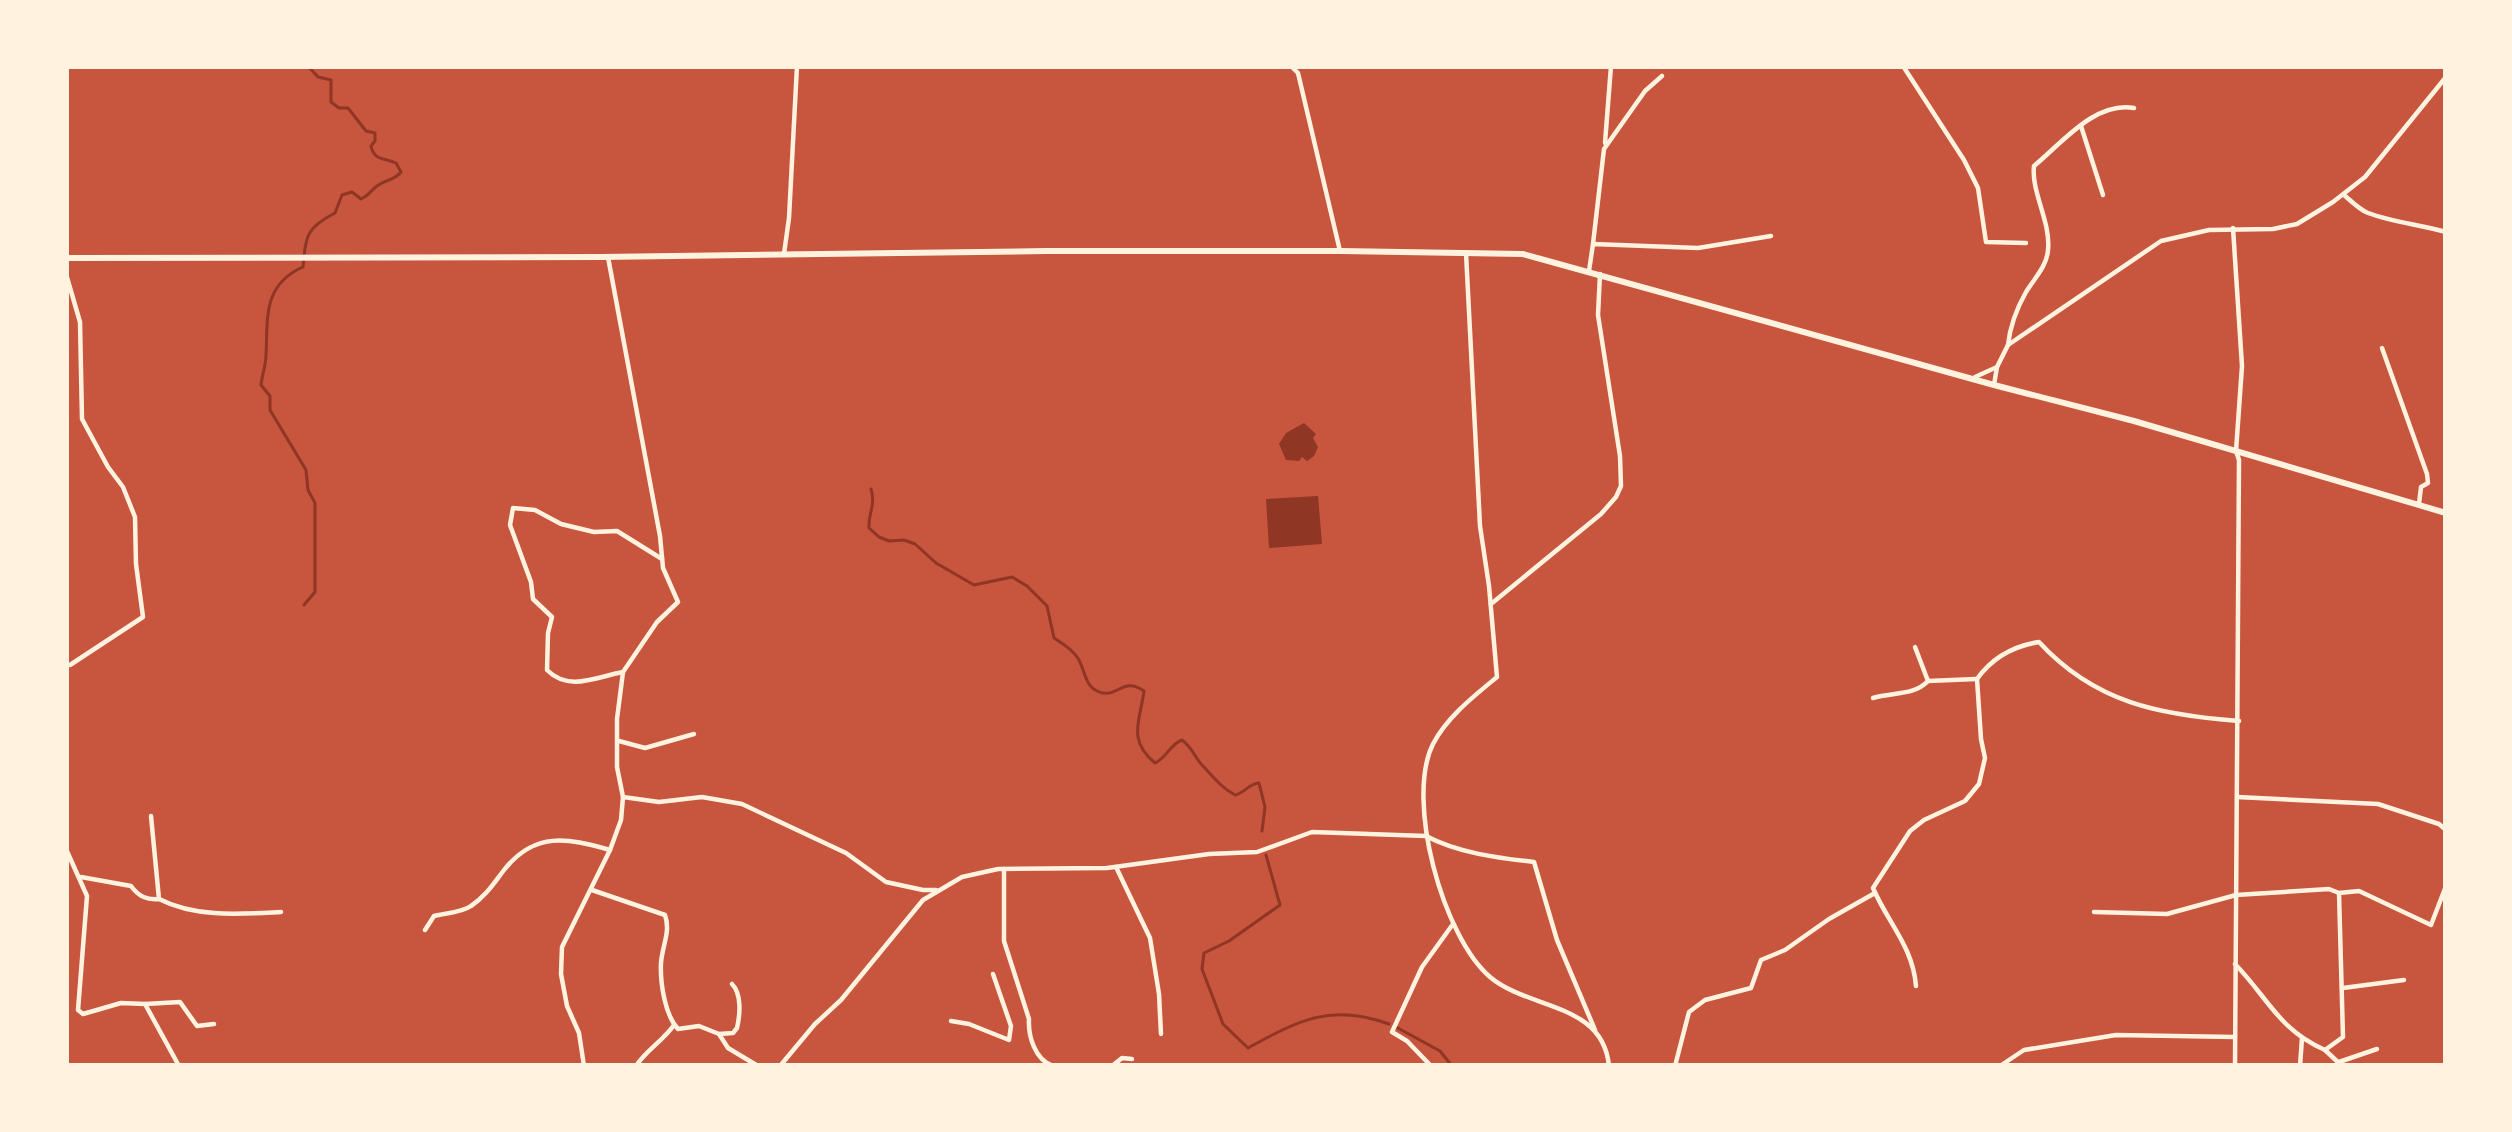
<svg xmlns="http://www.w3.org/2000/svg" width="2512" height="1132" font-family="'PT Sans',sans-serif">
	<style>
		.water { fill: #8f3625 }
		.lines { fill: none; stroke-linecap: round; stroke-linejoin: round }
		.stream { stroke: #8f3625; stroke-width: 3 }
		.minor { stroke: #fff3e0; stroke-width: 4.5 }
		.tertiary { stroke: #fff3e0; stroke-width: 4.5 }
		.secondary { stroke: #fff3e0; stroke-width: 6 }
	</style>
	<rect width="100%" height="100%" fill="#c8553d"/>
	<g class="water">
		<path d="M1304,423L1316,434L1313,438L1318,447L1314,456L1307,461L1302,457L1299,461L1286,460L1279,444L1286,433Z"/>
		<path d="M1318,496L1322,544L1269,548L1266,499Z"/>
	</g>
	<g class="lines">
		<g class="stream">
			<path d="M871,489C876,507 868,512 869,528L879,537L889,541L904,540L915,544L936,563L974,585L1012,577L1027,586L1047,606L1054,638C1062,643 1072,649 1077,657C1085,668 1084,685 1097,691C1117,701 1122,675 1144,691C1140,721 1127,740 1155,763C1168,757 1169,745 1182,740C1193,748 1194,757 1203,766C1213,777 1222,788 1235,795C1245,793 1248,784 1259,783L1265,807L1262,831"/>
			<path d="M304,605L315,592V503L308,490L306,470L270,410V396L261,385C262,375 266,365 266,355C268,319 262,285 303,267C306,235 306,228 335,213L342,195L352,192L361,199C370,195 370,191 377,186C386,179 394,181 401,172L396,163C385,158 374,161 371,146L375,141V133L366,131L348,108H339L331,102V80L318,77L308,66"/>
			<path d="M1266,855L1280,905L1229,941L1204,953L1202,969L1223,1024L1248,1048C1299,1020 1331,1003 1389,1024"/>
			<path d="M1396,1027L1440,1051L1452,1066"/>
		</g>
		<g class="minor">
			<path d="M1291,66L1298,73L1340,251"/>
			<path d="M1903,66L1964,160L1978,188L1986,242L2026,243"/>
			<path d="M2081,126L2103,195"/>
			<path d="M1605,143L1611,66"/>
			<path d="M2344,195C2351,201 2360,210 2368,213C2392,222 2421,225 2446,232"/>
			<path d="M2233,228L2242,366L2236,451L2239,460L2235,1066"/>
			<path d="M1593,244L1604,149L1645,91L1662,76"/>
			<path d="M1466,253L1480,526L1489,586L1497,677C1474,696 1447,717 1433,744C1405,800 1443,937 1490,977C1529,1010 1603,1002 1609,1066"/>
			<path d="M784,254L789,218L797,66"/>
			<path d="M1589,271L1593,244L1698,248L1771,236"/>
			<path d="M66,274L80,322L82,419L108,467L123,487L135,517L136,564L143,617L70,665"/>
			<path d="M2008,345C2010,326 2017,308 2026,292C2034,279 2047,266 2048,250C2051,222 2031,192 2034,166C2062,143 2095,101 2134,108"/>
			<path d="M2382,348L2427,474L2428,483L2421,487L2419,504"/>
			<path d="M1491,604L1601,514L1616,497L1621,486L1620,456L1598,315L1600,274"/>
			<path d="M1915,647L1928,681L1976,679"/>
			<path d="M623,672C596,677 569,692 547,670L548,633L552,617L533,599L531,582L510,525L513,508L535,510L561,524L594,532L617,531L662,559"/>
			<path d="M1873,698C1892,692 1914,696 1928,681"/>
			<path d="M619,741L645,748L694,734"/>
			<path d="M623,797L659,802L702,797L742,804L846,853L886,882L923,890H936"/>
			<path d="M2237,797L2378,804L2439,824L2446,830"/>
			<path d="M66,849L87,896L78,1010L83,1014L121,1003L145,1004L179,1066"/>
			<path d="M1116,867L1150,938L1159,994L1161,1034"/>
			<path d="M1004,869V941L1029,1019C1028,1036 1035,1060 1053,1066"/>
			<path d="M81,877L131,886C139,897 147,900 159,899L151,816"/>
			<path d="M592,890L665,915C671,932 662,946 661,963C660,983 665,1015 678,1029L699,1026L719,1034L728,1048L758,1066"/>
			<path d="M2339,893L2359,891L2431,925L2446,886"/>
			<path d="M159,899C196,918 241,914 281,912"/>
			<path d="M2094,912L2167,914L2236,895L2329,889L2339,893L2343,1037L2325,1050C2279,1030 2268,998 2235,964"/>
			<path d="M425,930L434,916C446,913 461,913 471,906C485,897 494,883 504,870C535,831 567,838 610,850L621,820L623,797L617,767V719L623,672L657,622L678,602L663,568L660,536L608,257"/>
			<path d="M1916,986C1913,947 1888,923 1873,888L1910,831L1924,820L1965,801L1979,784L1985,758L1981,739L1977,679C1992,658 2014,646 2039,642C2095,703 2160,715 2239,721"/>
			<path d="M2343,988L2404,980"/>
			<path d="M145,1004L180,1002L197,1026L214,1024"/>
			<path d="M951,1021L969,1024L1009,1040L1011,1026L993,974"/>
			<path d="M719,1034L733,1033L737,1028C740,1015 742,994 732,984"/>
			<path d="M2325,1050L2342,1066"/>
			<path d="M2339,1062L2377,1049"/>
			<path d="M584,1066L579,1033L567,1006L561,974L562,947L610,850"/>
			<path d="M636,1066C646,1050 663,1041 674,1025"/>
			<path d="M780,1066L815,1024L841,1000L923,900L962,877L998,869L1107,868L1209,854L1257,852L1312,832L1426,836C1458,853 1498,858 1534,862L1557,940L1595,1030"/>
			<path d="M1112,1066L1122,1058L1132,1059"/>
			<path d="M1431,1066L1407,1041L1392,1032L1422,967L1453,924"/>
			<path d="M1675,1066L1689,1012L1705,1000L1751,988L1761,960L1785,950L1829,919L1875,893"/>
			<path d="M2000,1066L2024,1050L2116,1035L2235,1037"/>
			<path d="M2300,1066L2302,1038"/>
		</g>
		<g class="tertiary">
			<path d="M1975,377L1997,367"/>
			<path d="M1994,385L1997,367L2008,345L2161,241L2209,230L2273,229L2297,224L2333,202L2365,177L2446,77"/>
		</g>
		<path class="secondary" d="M66,258L600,257L1047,251H1341L1523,254L1994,385L2134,421L2446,513"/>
	</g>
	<rect width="2512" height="1132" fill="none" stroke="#fff3e0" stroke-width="138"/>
</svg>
